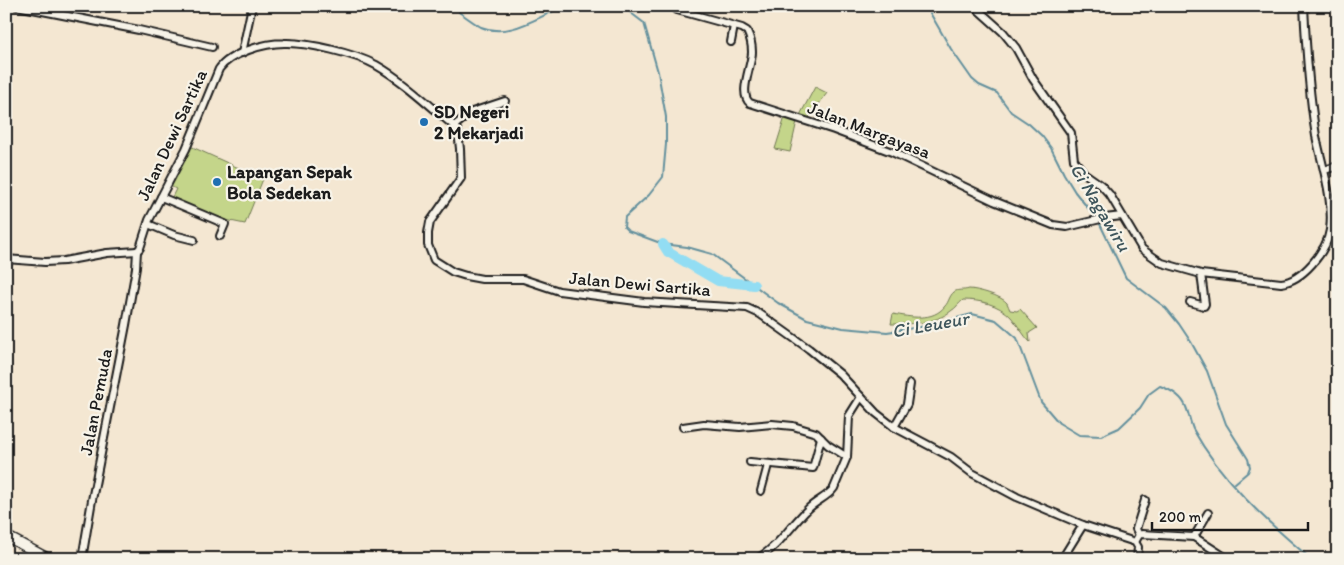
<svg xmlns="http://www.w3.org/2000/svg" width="1344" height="565" font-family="Itim,sans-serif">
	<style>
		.green { fill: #c4d58a; stroke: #707853 }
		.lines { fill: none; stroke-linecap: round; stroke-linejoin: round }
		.stream { stroke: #63909d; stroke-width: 2 }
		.river { stroke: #92ddf3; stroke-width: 10 }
		.street-casing { stroke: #1c1c1c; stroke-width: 10 }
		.secondary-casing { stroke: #1c1c1c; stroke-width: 12 }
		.street { stroke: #f7f3e8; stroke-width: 6 }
		.secondary { stroke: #f7f3e8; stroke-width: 9 }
		.poi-dot { fill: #1f6fb2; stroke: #f7f3e8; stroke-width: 2 }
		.labels { text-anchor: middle; stroke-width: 4.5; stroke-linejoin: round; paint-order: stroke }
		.poi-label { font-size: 18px; font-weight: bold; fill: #1c1c1c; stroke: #f7f3e8; text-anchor: start }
		.street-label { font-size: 18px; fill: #1c1c1c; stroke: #f7f3e8 }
		.water-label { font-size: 19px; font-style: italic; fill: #3f565c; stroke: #f7f3e8 }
	</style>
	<rect width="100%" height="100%" fill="#f4e7d2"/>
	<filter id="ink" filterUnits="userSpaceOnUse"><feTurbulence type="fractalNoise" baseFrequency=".02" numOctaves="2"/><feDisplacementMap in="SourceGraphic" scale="10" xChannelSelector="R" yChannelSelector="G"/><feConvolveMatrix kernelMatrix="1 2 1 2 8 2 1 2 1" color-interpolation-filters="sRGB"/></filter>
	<g filter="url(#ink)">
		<g class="green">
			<path d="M815,87L827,93L808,119L799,117Z"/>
			<path d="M785,117L797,121L790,152L775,149Z"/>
			<path d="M190,146L263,179L245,224L211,217L171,199L176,189L170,186Z"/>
			<path d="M969,289C977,289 1002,296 1007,303C1008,305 1009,308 1010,310L1017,311L1020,309L1037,328L1029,333L1030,342C1023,335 1018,325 1011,317C999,304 979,300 963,300C958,304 956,308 951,311C935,324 911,324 891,324L893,314C910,317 933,322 945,306C949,302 949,296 954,292C958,289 963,291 969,289Z"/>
		</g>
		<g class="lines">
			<g class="stream">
				<path d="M620,6L627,10L644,23L658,72L666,117V144L663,177L649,195L625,217L624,227L628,231L663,244L687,247L712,254L778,303L807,319L843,328L887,332L927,326L972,314L996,320L1017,338L1041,402L1059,423L1079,435L1101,436L1119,428L1140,408L1149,394L1160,386C1171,390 1182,396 1186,407C1189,414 1190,422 1193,429C1221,480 1267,522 1311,559"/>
				<path d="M926,6L951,49L972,79L979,85L997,93L1011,112L1029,124L1042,136L1051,148L1064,174L1075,192L1096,218"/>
				<path d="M459,12C466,17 474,23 481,27C511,39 539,15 566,6"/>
				<path d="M1099,222L1126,278L1166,308L1179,324L1191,342L1207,371L1226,424L1248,459L1250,467L1248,472L1234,484"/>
			</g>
			<path class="river" d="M663,244L668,252L718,281L754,285"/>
			<g class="street-casing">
				<g id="street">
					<path d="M17,6L139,30L212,47"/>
					<path d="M673,6L677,10L742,28L747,31C750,37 752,45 752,52C752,65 738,94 750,103L834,130L892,152L994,201L1053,225L1067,227L1105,218L1122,216"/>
					<path d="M974,6L1003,32L1016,48L1033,79L1071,133L1074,160L1084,173L1101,185L1110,195L1142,249L1162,263L1201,274L1281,283C1302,281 1327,251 1330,230C1334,199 1322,166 1316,136C1309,93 1306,49 1304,6"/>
					<path d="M731,42L734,26"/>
					<path d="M242,53L252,6"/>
					<path d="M454,126L472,112L505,101"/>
					<path d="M1324,170L1338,166"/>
					<path d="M161,197L225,224L220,236"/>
					<path d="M148,224L174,235L194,240"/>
					<path d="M137,251L140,248L149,220L186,149L219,69C230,53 265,43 284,43C307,42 356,54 376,65C404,81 429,105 454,126L458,131L460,149L461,178L430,222L428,233V245L434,260L453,272L466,276L482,279H523L559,291L644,302L747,308L760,314L809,349L840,374L876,413L894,427L951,457L972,473L1017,497L1083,525L1135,542L1138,547L1137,559"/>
					<path d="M6,259L45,262L64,261L107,253L137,251"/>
					<path d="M1190,302L1204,306L1205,304L1201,274"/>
					<path d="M683,427L704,424L740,427L772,424L793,426L816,433L828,445L847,457"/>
					<path d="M894,427L907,404L910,384"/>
					<path d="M750,462L813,468L821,438"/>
					<path d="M761,491L768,465"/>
					<path d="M1139,535L1136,529L1145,500"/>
					<path d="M1194,537L1208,513"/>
					<path d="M1135,542L1139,535L1142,534L1194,537L1228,559"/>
					<path d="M82,559L92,500L126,325L136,268L137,251"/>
					<path d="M757,559C778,547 790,527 807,510C815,501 828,497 834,488L847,457L849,416L861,397"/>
					<path d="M1062,559L1083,525"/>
				</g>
			</g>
			<g class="secondary-casing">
				<path id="secondary" d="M6,536L49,559"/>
			</g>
			<use href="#street" class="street"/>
			<use href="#secondary" class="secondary"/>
		</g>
	</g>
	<g class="poi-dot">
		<circle cx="424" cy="122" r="5"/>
		<circle cx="217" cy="182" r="5"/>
	</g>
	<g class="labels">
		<g class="poi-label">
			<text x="434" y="118">SD Negeri<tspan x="434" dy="21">2 Mekarjadi</tspan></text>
			<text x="227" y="178">Lapangan Sepak<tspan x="227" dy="21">Bola Sedekan</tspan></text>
		</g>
		<g class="street-label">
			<text transform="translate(869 130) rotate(21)" y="6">Jalan Margayasa</text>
			<text transform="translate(172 135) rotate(-65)" y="6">Jalan Dewi Sartika</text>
			<text transform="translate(640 284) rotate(5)" y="6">Jalan Dewi Sartika</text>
			<text transform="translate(96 402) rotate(-79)" y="6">Jalan Pemuda</text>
		</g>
		<g class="water-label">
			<text transform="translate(1101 207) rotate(59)" y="7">Ci Nagawiru</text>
			<text transform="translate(930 324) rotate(-10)" y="7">Ci Leueur</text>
		</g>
	</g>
	<rect width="1344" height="565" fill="none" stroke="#f7f3e8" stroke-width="25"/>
	<rect x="12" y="12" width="1319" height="540" fill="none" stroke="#1c1c1c" stroke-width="2" filter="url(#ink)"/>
	<path d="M1152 522v8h156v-8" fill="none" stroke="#1c1c1c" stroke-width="2.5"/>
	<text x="1159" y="522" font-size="15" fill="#1c1c1c" stroke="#f7f3e8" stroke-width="4" paint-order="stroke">200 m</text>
</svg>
